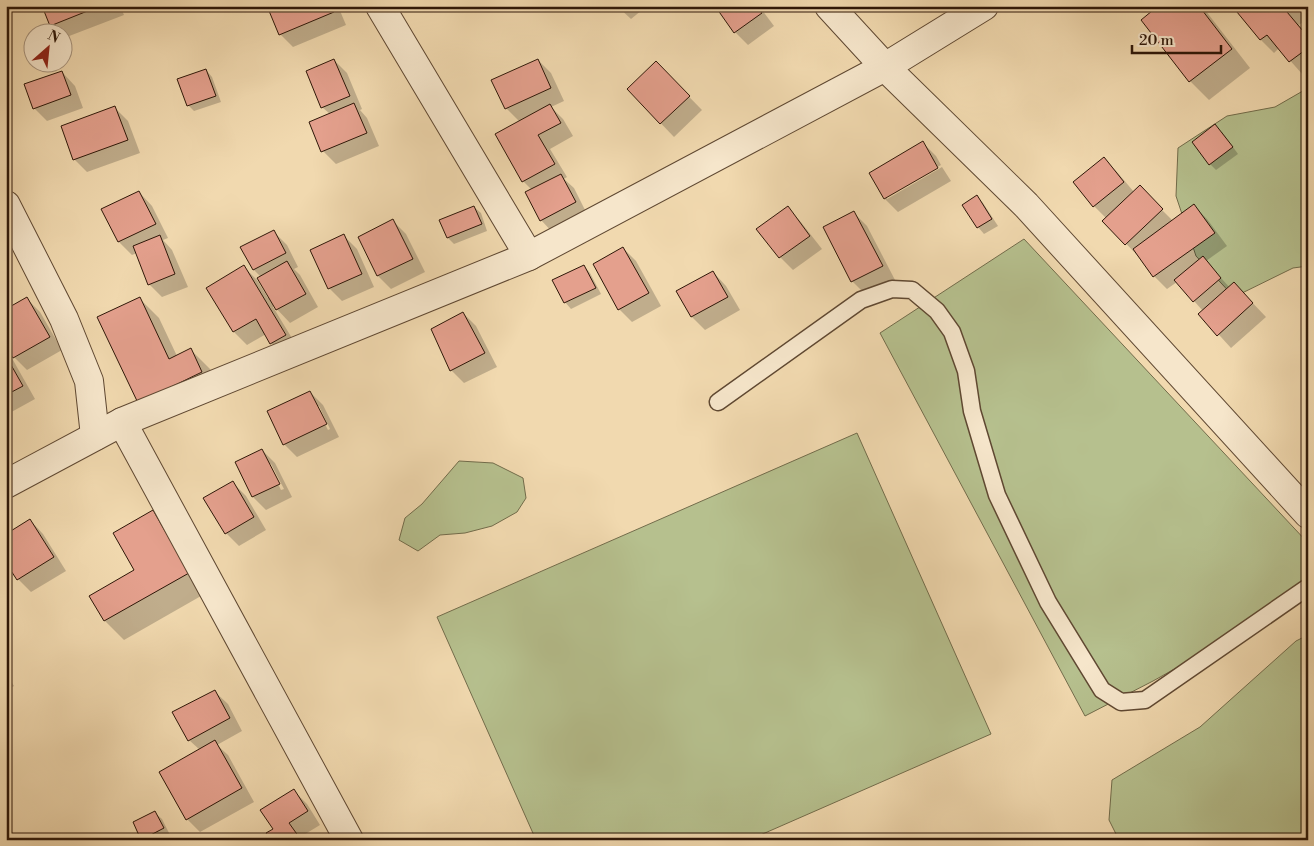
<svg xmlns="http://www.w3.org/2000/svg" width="1314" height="846" font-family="'Libre Bodoni',serif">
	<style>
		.green { fill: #b6c08e; stroke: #726c4b }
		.shadow { fill: #0003; fill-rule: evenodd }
		.building { fill: #e4a08d; stroke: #2e1708 }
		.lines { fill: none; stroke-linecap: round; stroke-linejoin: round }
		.lane-casing { stroke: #5f4832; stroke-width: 19 }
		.street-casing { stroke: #5f4832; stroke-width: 30 }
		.lane { stroke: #f6e6cb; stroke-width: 16 }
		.street { stroke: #f6e6cb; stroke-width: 28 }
	</style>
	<rect width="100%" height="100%" fill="#f1d9af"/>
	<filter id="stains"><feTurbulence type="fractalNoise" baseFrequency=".004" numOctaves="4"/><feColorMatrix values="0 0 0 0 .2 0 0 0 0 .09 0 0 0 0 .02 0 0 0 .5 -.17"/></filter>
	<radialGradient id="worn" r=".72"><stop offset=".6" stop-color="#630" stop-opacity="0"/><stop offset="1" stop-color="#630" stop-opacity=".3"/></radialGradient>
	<g class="green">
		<path d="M1308,88V266L1293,268L1234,297L1196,256L1176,196L1178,148L1227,116L1275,107Z"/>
		<path d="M1024,239L1308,543V583L1230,638L1153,681L1085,716L880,333Z"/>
		<path d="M857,433L991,734L749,840H536L437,617Z"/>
		<path d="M459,461L493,463L523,478L526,498L517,512L492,526L465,533L440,535L418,551L399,540L405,518L422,504Z"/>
		<path d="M1308,635V840H1119L1109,820L1112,780L1200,727L1296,641Z"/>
	</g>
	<g class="shadow">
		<path d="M43,6H120L124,15L64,38L62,37V32H58L51,25Z"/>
		<path d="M268,6H338L346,25L293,47L280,34Z"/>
		<path d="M617,6H647L631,19Z"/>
		<path d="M716,6H759L774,26L748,45L735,32Z"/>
		<path d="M1160,6H1202L1250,68L1209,100L1190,81Z"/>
		<path d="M1297,6L1307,19L1299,25L1308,36V71L1303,75L1279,48L1274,53L1261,40L1234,7Z"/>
		<path d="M6,49L10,59L6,61Z"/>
		<path d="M334,60L347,73L362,109L360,110L367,118L379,146L336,164L323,151L330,114L322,107Z"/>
		<path d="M538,60L551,73L564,101L551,107L563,119L573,136L550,149L567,177L564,179L574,188L588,216L554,234L541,220L532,190L523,181L520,122L506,108Z"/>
		<path d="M656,63L702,110L674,137L628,89Z"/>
		<path d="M206,70L212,77L221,102L194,111L188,105Z"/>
		<path d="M62,72L75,86L83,108L47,121L34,108Z"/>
		<path d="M115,108L128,121L140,153L87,172L74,159Z"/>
		<path d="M1222,132L1238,154L1216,170L1210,164Z"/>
		<path d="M923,143L936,156L941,165L887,196V199L942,167L951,181L898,212L885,199L870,173Z"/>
		<path d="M1104,159L1117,172L1134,192L1139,187L1173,221L1194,206L1207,219L1227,246L1206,261L1230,288L1247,297L1266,317L1231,348L1200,314L1203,311L1177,282L1167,289L1154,276L1139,257L1104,221L1107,219L1094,206L1075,182Z"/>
		<path d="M139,192L152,206L168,238L163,240L172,250L188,287L162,297L149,284L137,253L132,255L119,242L103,210Z"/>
		<path d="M977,197L983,203L998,226L984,234L978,227Z"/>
		<path d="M474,207L481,213L487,231L454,244L448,238Z"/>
		<path d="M787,208L800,221L822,249L793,270L780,257Z"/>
		<path d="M854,213L867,226L895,280L865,294L852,281Z"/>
		<path d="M393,221L406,234L425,272L391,289L378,276L359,237Z"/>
		<path d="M274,232L287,245L298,267L294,269L300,275L318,307L290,323L274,306L273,307L298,348L284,356L271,343L266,334L247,345L234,332L208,288L244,267L257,280L268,298L270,297L261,277L254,270L242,248Z"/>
		<path d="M344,236L357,249L374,287L342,301L329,288Z"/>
		<path d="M623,248L636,261L661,306L632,322L619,309Z"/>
		<path d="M584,266L590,273L601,294L571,309L565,302Z"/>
		<path d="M713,272L726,286L740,310L705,330L692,317L678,292Z"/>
		<path d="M139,298L159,318L177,356L191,350L210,369L220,392L158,421Z"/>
		<path d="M27,299L40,312L62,350L27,370L14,357Z"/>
		<path d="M463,313L476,326L497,367L464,383L451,370Z"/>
		<path d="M6,353L13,360L35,399L6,415Z"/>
		<path d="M310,392L323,405L339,437L297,457L284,444ZM316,406H319L330,429L328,430Z"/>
		<path d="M262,450L275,463L292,497L266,510L253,497L236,463ZM268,464H271L284,489L281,490Z"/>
		<path d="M232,482L246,496L266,530L239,546L226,533Z"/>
		<path d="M153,512L172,531L208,592L124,640L105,621L91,596L136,571Z"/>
		<path d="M30,520L43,534L66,571L31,592L18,579Z"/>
		<path d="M6,673L14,686L6,691Z"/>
		<path d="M214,691L228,704L242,731L217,745L228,755L254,802L200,832L187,819L200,750L189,740Z"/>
		<path d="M294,791L307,804L320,825L302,836L304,840H272L274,830Z"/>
		<path d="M155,813L162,819L170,835L160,840H143L142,839Z"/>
	</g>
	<g class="building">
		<path d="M42,6H100L50,26Z"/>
		<path d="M267,6H332L334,12L279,35Z"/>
		<path d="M715,6H757L762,13L734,33Z"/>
		<path d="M1158,6H1199L1232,49L1189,82L1141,20Z"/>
		<path d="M1232,6H1293L1287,12L1308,37V48L1289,62L1267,35L1260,40Z"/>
		<path d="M334,59L350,96L321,108L306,71Z"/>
		<path d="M538,59L551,88L505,109L491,80Z"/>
		<path d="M656,61L690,96L660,124L627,89Z"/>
		<path d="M206,69L216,96L187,106L177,79Z"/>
		<path d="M62,71L71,95L33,109L24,84Z"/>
		<path d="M354,103L367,133L321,152L309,122Z"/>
		<path d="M550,104L561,123L538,135L555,164L522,182L495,134Z"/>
		<path d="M115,106L128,140L73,160L61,126Z"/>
		<path d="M1215,124L1233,147L1209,165L1192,142Z"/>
		<path d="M923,141L938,168L884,199L869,173Z"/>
		<path d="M1104,157L1124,182L1093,207L1073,182Z"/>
		<path d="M561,174L576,202L540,221L525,192Z"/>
		<path d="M1140,185L1163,209L1125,245L1102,221Z"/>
		<path d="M139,191L156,224L118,242L101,209Z"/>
		<path d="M977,195L992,219L977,228L962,205Z"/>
		<path d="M1194,204L1215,233L1153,277L1133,249Z"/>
		<path d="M474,206L482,224L447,238L439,220Z"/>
		<path d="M788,206L810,236L779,258L756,229Z"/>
		<path d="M854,211L883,266L851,282L823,227Z"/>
		<path d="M393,219L413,259L377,276L358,237Z"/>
		<path d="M274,230L286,253L253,270L240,247Z"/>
		<path d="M344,234L362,274L328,289L310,250Z"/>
		<path d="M160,235L175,274L148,285L133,246Z"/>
		<path d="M623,247L649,293L618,310L593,264Z"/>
		<path d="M1203,256L1221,278L1193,302L1174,280Z"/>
		<path d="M287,261L306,294L276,310L257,278Z"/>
		<path d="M244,265L286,335L270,344L256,319L233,332L206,288Z"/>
		<path d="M584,265L596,288L564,303L552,280Z"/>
		<path d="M713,271L728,297L691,317L676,291Z"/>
		<path d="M1234,282L1253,303L1217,336L1198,314Z"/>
		<path d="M27,297L50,337L13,358L6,347V309Z"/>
		<path d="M140,297L169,359L191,348L202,372L138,403L97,317Z"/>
		<path d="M463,312L485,353L450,371L431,329Z"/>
		<path d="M6,356L23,386L6,395Z"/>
		<path d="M310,391L327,424L283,445L267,411Z"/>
		<path d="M262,449L280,484L252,497L235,462Z"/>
		<path d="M233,481L254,517L225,534L203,498Z"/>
		<path d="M153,510L189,573L104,621L89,596L134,570L113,533Z"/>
		<path d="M30,519L54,557L17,580L6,563V534Z"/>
		<path d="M215,690L230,718L188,741L172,712Z"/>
		<path d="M215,740L242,788L186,820L159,772Z"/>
		<path d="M294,789L308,811L289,823L299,837L295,840H271L266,833L273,829L260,810Z"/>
		<path d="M155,811L164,828L141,840L133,822Z"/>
	</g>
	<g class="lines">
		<g class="lane-casing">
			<path id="lane" d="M718,402L861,300L892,289L912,290L937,311L952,332L966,371L972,411L997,495L1048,602L1102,690L1121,702L1145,700L1308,587"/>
		</g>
		<g class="street-casing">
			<g id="street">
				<path d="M380,6L529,256"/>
				<path d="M829,6L885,67L1026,205L1308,514"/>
				<path d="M6,205L64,319L89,381L95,436"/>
				<path d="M122,422L349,840"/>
				<path d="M6,484L122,422L529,256L885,67L984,6"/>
			</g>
		</g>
		<use href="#lane" class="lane"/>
		<use href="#street" class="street"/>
	</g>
	<rect width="1314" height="846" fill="none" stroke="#f1d9af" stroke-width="25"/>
	<rect x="8" y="8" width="1299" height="831" fill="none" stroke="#2e1708" stroke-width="2.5"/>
	<rect x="12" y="12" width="1289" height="821" fill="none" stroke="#2e1708"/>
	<g transform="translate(48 48) rotate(27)"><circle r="24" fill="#f6e6cb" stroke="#a6937d"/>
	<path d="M0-4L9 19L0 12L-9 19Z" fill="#8f2418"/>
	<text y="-8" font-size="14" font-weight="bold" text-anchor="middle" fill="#2e1708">N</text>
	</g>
	<path d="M1132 45v8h89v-8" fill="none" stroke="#2e1708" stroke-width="2.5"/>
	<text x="1139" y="45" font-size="15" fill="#2e1708" stroke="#f6e6cb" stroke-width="4" paint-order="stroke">20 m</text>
	<rect width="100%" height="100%" filter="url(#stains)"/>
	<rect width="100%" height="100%" fill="url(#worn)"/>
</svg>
